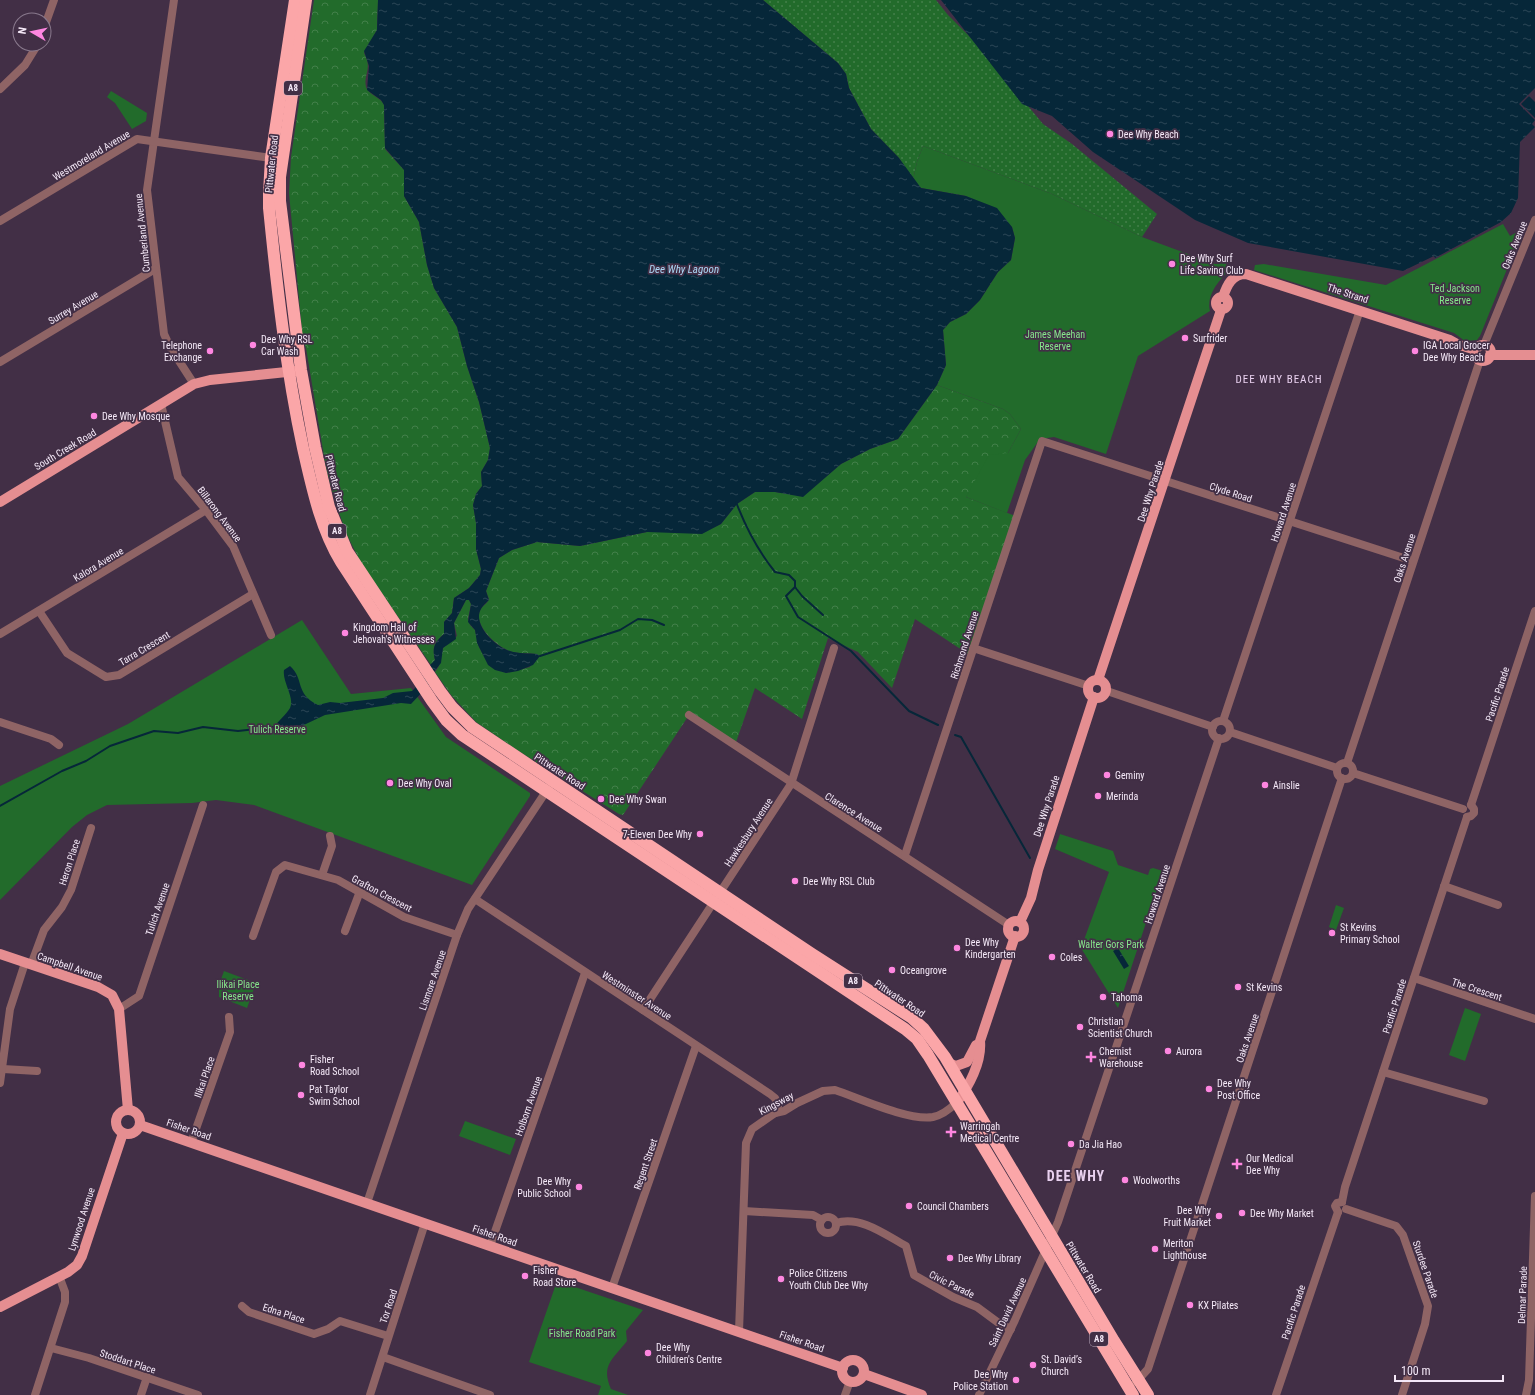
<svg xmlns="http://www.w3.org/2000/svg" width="1535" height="1395" font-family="'Roboto Condensed',sans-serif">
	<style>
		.grass { fill: url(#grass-dots) }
		.forest { fill: url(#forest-crowns) }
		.park { fill: #226b2b }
		.water { fill: url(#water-ripples) }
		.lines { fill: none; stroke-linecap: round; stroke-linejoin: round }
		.stream { stroke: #062739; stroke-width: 2 }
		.minor { stroke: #8f6465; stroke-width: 8 }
		.major { stroke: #e58e91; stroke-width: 10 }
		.highway { stroke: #fba6a8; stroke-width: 12 }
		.poi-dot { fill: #fe86e0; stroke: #422f46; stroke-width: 1.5 }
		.labels { text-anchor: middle; stroke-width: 3.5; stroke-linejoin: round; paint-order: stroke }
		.shield { fill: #422f46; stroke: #bfb0c2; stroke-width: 1 }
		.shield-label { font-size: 9px; font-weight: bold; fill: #f4e8f7 }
		.poi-label { font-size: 10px; fill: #f4e8f7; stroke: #422f46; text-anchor: start }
		.street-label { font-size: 10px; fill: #f4e8f7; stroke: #422f46 }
		.park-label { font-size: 10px; fill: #86e78b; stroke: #422f46 }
		.water-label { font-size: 11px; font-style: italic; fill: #abd8f6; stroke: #422f46 }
		.neighbourhood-label { font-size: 11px; letter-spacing: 1px; fill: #e9d1ef; stroke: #422f46 }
		.district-label { font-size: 14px; font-weight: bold; letter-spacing: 1px; fill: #e9d1ef; stroke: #422f46 }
	</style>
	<defs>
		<pattern id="grass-dots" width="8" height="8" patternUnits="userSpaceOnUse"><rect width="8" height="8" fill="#226b2b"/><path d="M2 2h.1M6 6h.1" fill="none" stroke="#43804a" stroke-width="1.8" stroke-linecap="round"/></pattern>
		<pattern id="forest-crowns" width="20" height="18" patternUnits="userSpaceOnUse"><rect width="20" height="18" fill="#226b2b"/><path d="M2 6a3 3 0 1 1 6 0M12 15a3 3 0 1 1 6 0" fill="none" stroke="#43804a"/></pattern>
		<pattern id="water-ripples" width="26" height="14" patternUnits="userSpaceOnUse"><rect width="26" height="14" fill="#062739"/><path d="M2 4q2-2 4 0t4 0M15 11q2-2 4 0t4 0" fill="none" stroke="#2b4656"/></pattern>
	</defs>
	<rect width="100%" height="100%" fill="#422f46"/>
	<path class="grass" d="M763,0H936L948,15L975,42L1043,124L1072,144L1157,214L1142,237L1052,194L923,146L917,162L913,180L899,158L871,129L849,88L846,74L838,63Z"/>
	<g class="forest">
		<path d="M314,0H378L377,30L364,53C373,70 363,73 366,87C368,95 381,97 384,105L385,149L404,170V196L419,222L427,265L434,288L457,327L467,366L479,402L490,448L488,460L481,472L482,486L476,494L473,505L476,523V549L481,569L480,575L469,588L454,598L452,613L444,622V634C434,642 432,648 435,660L431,665L360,561L347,535L336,504L326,468L306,348L303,341L289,193L291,157Z"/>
		<path d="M937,385L1003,409L1010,414L1021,429L1008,453L966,497L1018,517L971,656L915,619L892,688L858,652L828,638L802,719L755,688L735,745L689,715L623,815L619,814L517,750L476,722L451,695L435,672L439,666L443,648L457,636L454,623L466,600H469L471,604L468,619L470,625L475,630L479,647L484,656L506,673L530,667L537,654C528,653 518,654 509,651C497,646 477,629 479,614C480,606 487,605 489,599L486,591L499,558L512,550L537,542L580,546L647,532L706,531L721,524L737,504L755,492H775L803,496L841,464L870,449L898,439Z"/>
	</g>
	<g class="park">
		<path d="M111,91L147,113L146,121L132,129L115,103L107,97Z"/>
		<path d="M923,146L1052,194L1142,237L1215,264L1226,263L1228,272C1218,281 1206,296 1210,311L1138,356L1106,454L1054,437L1040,439L1025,460L1007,513L966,497L989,455L1008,453L1021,429L1010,414L1003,409L937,385L946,365L943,330L950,322L966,314L980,300L998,272L1011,260L1015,238L1012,227L966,196L921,188L913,180L917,162Z"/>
		<path d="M1503,224L1510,236L1519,231L1522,232L1480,336L1477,340L1465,341L1454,333L1254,270L1255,265L1264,264L1386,285Z"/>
		<path d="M302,620L351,694L411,688L446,737L530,793V796L472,885L254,805L216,800L192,803L107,805L87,815L72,827L0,900V786L128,724Z"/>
		<path d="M1060,834L1113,851L1118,865L1148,875L1150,869L1153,868L1163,871L1118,1008L1081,948L1109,872L1055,849Z"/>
		<path d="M1336,905L1344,908L1336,930L1329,927Z"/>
		<path d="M224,971L256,983L247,1008L219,997V985Z"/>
		<path d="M1465,1008L1481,1014L1465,1061L1449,1055Z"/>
		<path d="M465,1121L516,1139L510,1155L459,1136Z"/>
		<path d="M557,1281L643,1310L626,1331L627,1341C612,1360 601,1365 611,1389L628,1395H598L601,1386L529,1362Z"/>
	</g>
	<g class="water">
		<path d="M378,0H763L838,63L846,74L849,88L871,129L899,158L921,188L966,196L997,208L1012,227L1015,238L1011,260L998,272L980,300L966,314L950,322L943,330L946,365L937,385L898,439L870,449L841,464L803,497L775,492H755L737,504L721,524L702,534L647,532L580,546L537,542L512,550L499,558L486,591L489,600C484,605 480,608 479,615C478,630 497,647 510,651C519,654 528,653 537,654L540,656L533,665L518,671L506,673L495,670L488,665L477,643L475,630L468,622L471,604L469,600H466L454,623L456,639L443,648L441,663L433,673L429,685L411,704L401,703L325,715L289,732L279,731L273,728C278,721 286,715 290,708C295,697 282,682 284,670L290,666C305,679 294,693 318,705L330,702L340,703L383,698L393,693L412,691L424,679L429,666L435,660C432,648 434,643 444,634V622L452,613L454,598L469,588L480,575L481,569L476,549V523L473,505L476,494L482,486L481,472L488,460L490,448L479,402L467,366L457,327L434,288L427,265L419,222L404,196V170L385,148L384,105L381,100L367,90L369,66L364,51L377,30Z"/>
		<path d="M941,0H1535V88L1519,104L1535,120L1532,124L1535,127L1520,142L1518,198L1511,213L1501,222L1435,258L1434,256L1403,271L1248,243L1195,220L1093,152L1052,116L1022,104Z"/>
		<path d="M1529,96L1535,102V118L1521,104Z"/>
		<path d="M1118,948L1129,966L1124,969L1113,951Z"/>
	</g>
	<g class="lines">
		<g class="stream">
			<path d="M736,502C746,528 758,551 775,572L789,575L795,581V587L786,596L798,617L851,651L909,711L938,725"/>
			<path d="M795,587L802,596L823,615"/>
			<path d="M540,656L620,630L638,619L652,620L664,625"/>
			<path d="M955,735L961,737L1030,858"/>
			<path d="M0,806L62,771L86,761L110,746L154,731L178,733L203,727L238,731L275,727"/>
		</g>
		<g class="minor">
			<path d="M174,0L147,190L164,334L170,347L194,384"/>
			<path d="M44,28L54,0"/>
			<path d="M0,89L25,65L38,44"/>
			<path d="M0,221L137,139L271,158"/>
			<path d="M1484,345L1535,220"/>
			<path d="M0,362L155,269"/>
			<path d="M161,404L178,477L206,510L233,546L271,635"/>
			<path d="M39,611L67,653L106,677L119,675L253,594"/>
			<path d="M0,634L206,510"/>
			<path d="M973,648L1089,686"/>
			<path d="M1107,691L1213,727"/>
			<path d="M689,715L1009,925"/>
			<path d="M1223,721L1360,310"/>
			<circle cx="1221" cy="730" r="9"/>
			<path d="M0,722L51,739L59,745"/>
			<path d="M1230,732L1337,768"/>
			<circle cx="1345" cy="771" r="8"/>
			<path d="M1347,763L1480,360"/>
			<path d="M1353,773L1463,809"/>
			<path d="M1471,805L1535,611"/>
			<path d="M1467,817L1471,816L1474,813V809L1471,805"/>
			<path d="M905,855L1042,441L1413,561"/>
			<path d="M322,875L332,846L330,836"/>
			<path d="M1444,886L1498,905"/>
			<path d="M475,899L770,1094L775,1098L778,1106L775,1113"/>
			<path d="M345,931L359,894"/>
			<path d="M253,936L276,872L285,865L338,880L404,917L457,935"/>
			<path d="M31,965L44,930L62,907L71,890L91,828"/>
			<path d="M1414,978L1535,1019"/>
			<path d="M119,1009L139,996L203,805"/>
			<path d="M643,1010L791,784L834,648"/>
			<path d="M3,1069L37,1071"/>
			<path d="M1383,1072L1484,1101"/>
			<path d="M0,1083L10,1009L25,963"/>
			<path d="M191,1143L230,1032L229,1017"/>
			<path d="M1342,1202L1345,1187L1467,817"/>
			<path d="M367,1203L457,935L468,909L549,787"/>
			<path d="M1346,1209L1396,1226L1403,1235L1428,1306L1425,1324L1402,1395"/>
			<path d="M744,1211L813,1215L822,1220"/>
			<path d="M1338,1212L1335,1206L1337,1203L1342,1202"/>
			<circle cx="828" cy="1225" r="8"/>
			<path d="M836,1223C860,1215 886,1235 906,1246L914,1275L953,1297L977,1307L1000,1324L1011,1329"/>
			<path d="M490,1246L585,973"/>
			<path d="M612,1288L696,1046"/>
			<path d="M242,1306L249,1312L314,1334L328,1329L340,1321L388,1336"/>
			<path d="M739,1331L746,1143L752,1129L775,1113L784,1111L797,1103L823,1091L835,1090C859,1098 908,1121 933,1117C943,1115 950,1109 957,1102"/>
			<path d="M51,1348L89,1358L198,1395"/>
			<path d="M383,1357L490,1395"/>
			<path d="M1136,1382L1148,1369L1342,778"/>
			<path d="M35,1395L65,1302V1292L59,1276"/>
			<path d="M141,1395L147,1377"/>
			<path d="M370,1395L425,1223"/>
			<path d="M845,1395L850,1381"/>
			<path d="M979,1395L1015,1320L1058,1222L1219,738"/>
			<path d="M1276,1395L1338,1212"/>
			<path d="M1526,1395L1529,1380L1535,1196"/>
		</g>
		<g class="major">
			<circle cx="1222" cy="303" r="6"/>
			<path d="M1223,297C1227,285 1232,274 1246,274L1450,340L1459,345L1476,350"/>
			<circle cx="1483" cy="353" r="8"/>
			<path d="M1490,355H1535"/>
			<path d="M0,502L194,384L210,380L296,371"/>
			<circle cx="1097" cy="689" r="9"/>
			<path d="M1098,680L1221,310"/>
			<circle cx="1016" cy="929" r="8"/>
			<path d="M1020,922L1031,898L1038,870L1094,697"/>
			<path d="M0,954L98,987L112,995L119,1009L128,1110"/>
			<path d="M949,1063L956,1066L967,1062L976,1045"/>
			<path d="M957,1102C969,1086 982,1062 980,1041L1015,936"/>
			<circle cx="128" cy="1122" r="12"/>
			<path d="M140,1125L843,1368"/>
			<path d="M0,1307L68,1272L77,1265L82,1256L123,1133"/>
			<circle cx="853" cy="1371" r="11"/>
			<path d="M864,1374L922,1395"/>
		</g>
		<g class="highway">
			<path d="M295,0L271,158L269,193V208C277,288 286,369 303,448C312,487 320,527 341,562L432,701L446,720L462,735L905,1029L917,1039L928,1055L1133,1395"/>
			<path d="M306,0L280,177V201L301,370L315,447L329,507L347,551L440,691L452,707L472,727L812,954L912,1018L924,1029L945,1057L1114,1341L1148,1395"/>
		</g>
	</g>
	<g class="poi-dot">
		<circle cx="1110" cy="134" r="4"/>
		<circle cx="1172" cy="264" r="4"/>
		<circle cx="1185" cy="338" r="4"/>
		<circle cx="253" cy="345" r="4"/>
		<circle cx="210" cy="351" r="4"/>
		<circle cx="1415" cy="351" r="4"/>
		<circle cx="94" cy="416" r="4"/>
		<circle cx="345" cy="633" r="4"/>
		<circle cx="1107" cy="775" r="4"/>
		<circle cx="390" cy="783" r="4"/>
		<circle cx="1265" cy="785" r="4"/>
		<circle cx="1098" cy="796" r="4"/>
		<circle cx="601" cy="799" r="4"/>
		<circle cx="700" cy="834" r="4"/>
		<circle cx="795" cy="881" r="4"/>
		<circle cx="1332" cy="933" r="4"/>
		<circle cx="957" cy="948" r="4"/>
		<circle cx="1052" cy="957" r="4"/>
		<circle cx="892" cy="970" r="4"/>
		<circle cx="1238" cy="987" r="4"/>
		<circle cx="1103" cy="997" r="4"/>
		<circle cx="1080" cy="1027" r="4"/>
		<circle cx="1168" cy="1051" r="4"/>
		<path d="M1089 1051h4v4h4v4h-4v4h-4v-4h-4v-4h4z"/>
		<circle cx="302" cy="1065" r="4"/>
		<circle cx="1209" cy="1089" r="4"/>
		<circle cx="301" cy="1095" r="4"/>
		<path d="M949 1126h4v4h4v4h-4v4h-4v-4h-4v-4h4z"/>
		<circle cx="1071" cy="1144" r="4"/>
		<path d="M1235 1158h4v4h4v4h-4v4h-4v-4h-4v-4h4z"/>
		<circle cx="1125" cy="1180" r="4"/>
		<circle cx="579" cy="1187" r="4"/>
		<circle cx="909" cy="1206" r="4"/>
		<circle cx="1242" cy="1213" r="4"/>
		<circle cx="1219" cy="1216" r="4"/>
		<circle cx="1155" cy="1249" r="4"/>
		<circle cx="950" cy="1258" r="4"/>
		<circle cx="525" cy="1276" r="4"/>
		<circle cx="781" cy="1279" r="4"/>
		<circle cx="1190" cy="1305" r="4"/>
		<circle cx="648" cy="1353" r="4"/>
		<circle cx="1033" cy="1365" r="4"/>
		<circle cx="1016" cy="1380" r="4"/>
	</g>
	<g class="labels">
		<g class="shield">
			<rect x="284" y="81" width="18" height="14" rx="3"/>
			<rect x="328" y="524" width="18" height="14" rx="3"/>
			<rect x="844" y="974" width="18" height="14" rx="3"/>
			<rect x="1090" y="1332" width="18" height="14" rx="3"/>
		</g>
		<g class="shield-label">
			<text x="293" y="91">A8</text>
			<text x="337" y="534">A8</text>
			<text x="853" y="984">A8</text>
			<text x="1099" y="1342">A8</text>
		</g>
		<g class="poi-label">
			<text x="1118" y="138">Dee Why Beach</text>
			<text x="1180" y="262">Dee Why Surf<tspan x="1180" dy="12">Life Saving Club</tspan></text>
			<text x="1193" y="342">Surfrider</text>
			<text x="261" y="343">Dee Why RSL<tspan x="261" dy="12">Car Wash</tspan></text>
			<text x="202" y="349" text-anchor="end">Telephone<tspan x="202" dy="12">Exchange</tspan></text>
			<text x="1423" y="349">IGA Local Grocer<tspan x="1423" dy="12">Dee Why Beach</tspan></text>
			<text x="102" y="420">Dee Why Mosque</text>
			<text x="353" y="631">Kingdom Hall of<tspan x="353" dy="12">Jehovah's Witnesses</tspan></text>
			<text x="1115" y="779">Geminy</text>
			<text x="398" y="787">Dee Why Oval</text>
			<text x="1273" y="789">Ainslie</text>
			<text x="1106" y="800">Merinda</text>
			<text x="609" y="803">Dee Why Swan</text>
			<text x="692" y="838" text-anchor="end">7-Eleven Dee Why</text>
			<text x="803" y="885">Dee Why RSL Club</text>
			<text x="1340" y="931">St Kevins<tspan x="1340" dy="12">Primary School</tspan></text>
			<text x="965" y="946">Dee Why<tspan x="965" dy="12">Kindergarten</tspan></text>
			<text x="1060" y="961">Coles</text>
			<text x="900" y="974">Oceangrove</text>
			<text x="1246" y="991">St Kevins</text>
			<text x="1111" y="1001">Tahoma</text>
			<text x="1088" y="1025">Christian<tspan x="1088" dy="12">Scientist Church</tspan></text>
			<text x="1099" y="1055">Chemist<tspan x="1099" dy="12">Warehouse</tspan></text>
			<text x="1176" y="1055">Aurora</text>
			<text x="310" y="1063">Fisher<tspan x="310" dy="12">Road School</tspan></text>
			<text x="1217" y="1087">Dee Why<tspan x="1217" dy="12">Post Office</tspan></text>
			<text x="309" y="1093">Pat Taylor<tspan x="309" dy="12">Swim School</tspan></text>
			<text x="960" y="1130">Warringah<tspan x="960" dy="12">Medical Centre</tspan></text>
			<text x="1079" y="1148">Da Jia Hao</text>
			<text x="1246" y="1162">Our Medical<tspan x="1246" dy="12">Dee Why</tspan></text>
			<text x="1133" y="1184">Woolworths</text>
			<text x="571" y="1185" text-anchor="end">Dee Why<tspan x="571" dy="12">Public School</tspan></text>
			<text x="917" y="1210">Council Chambers</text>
			<text x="1211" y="1214" text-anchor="end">Dee Why<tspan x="1211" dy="12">Fruit Market</tspan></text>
			<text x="1250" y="1217">Dee Why Market</text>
			<text x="1163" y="1247">Meriton<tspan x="1163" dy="12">Lighthouse</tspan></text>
			<text x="958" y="1262">Dee Why Library</text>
			<text x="533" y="1274">Fisher<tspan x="533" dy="12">Road Store</tspan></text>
			<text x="789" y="1277">Police Citizens<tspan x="789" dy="12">Youth Club Dee Why</tspan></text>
			<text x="1198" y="1309">KX Pilates</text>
			<text x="656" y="1351">Dee Why<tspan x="656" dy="12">Children's Centre</tspan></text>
			<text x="1041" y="1363">St. David’s<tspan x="1041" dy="12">Church</tspan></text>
			<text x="1008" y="1378" text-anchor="end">Dee Why<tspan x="1008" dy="12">Police Station</tspan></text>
		</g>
		<g class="street-label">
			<text transform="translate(91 155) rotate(-31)" y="4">Westmoreland Avenue</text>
			<text transform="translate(271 164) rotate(-84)" y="4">Pittwater Road</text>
			<text transform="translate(142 233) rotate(-96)" y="4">Cumberland Avenue</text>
			<text transform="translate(1514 245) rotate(-68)" y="4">Oaks Avenue</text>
			<text transform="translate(1348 293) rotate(18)" y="4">The Strand</text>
			<text transform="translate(73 307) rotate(-31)" y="4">Surrey Avenue</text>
			<text transform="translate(65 449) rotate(-31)" y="4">South Creek Road</text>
			<text transform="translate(336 483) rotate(76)" y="4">Pittwater Road</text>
			<text transform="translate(1150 491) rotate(-72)" y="4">Dee Why Parade</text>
			<text transform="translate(1231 492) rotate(18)" y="4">Clyde Road</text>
			<text transform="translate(1283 512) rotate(-72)" y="4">Howard Avenue</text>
			<text transform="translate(220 514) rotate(53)" y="4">Billarong Avenue</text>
			<text transform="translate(1404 558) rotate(-72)" y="4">Oaks Avenue</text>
			<text transform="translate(98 564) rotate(-31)" y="4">Kalora Avenue</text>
			<text transform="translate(964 645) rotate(-72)" y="4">Richmond Avenue</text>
			<text transform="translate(144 648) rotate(-31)" y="4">Tarra Crescent</text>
			<text transform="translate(1497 694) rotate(-72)" y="4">Pacific Parade</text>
			<text transform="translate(560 771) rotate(33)" y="4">Pittwater Road</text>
			<text transform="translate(1046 806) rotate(-72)" y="4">Dee Why Parade</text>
			<text transform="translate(854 812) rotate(32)" y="4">Clarence Avenue</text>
			<text transform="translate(748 832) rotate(-57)" y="4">Hawkesbury Avenue</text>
			<text transform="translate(69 862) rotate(-72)" y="4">Heron Place</text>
			<text transform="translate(382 893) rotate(28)" y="4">Grafton Crescent</text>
			<text transform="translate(1157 894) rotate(-72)" y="4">Howard Avenue</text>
			<text transform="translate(157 909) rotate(-71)" y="4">Tulich Avenue</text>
			<text transform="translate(70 966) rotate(19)" y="4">Campbell Avenue</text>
			<text transform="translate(432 980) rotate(-71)" y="4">Lismore Avenue</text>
			<text transform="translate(1477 989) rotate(18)" y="4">The Crescent</text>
			<text transform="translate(637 995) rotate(33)" y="4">Westminster Avenue</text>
			<text transform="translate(900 998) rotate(34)" y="4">Pittwater Road</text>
			<text transform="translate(1394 1006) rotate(-72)" y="4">Pacific Parade</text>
			<text transform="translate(1247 1038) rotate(-71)" y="4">Oaks Avenue</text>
			<text transform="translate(204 1077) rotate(-71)" y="4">Ilikai Place</text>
			<text transform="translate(776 1103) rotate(-28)" y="4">Kingsway</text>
			<text transform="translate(528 1106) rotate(-71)" y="4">Holborn Avenue</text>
			<text transform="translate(189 1129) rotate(19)" y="4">Fisher Road</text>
			<text transform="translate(645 1164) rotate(-71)" y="4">Regent Street</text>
			<text transform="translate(81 1219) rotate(-72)" y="4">Lynwood Avenue</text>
			<text transform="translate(495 1235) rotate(19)" y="4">Fisher Road</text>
			<text transform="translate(1084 1267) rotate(59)" y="4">Pittwater Road</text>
			<text transform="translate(1426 1269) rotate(71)" y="4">Sturdee Parade</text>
			<text transform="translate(952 1284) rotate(26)" y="4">Civic Parade</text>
			<text transform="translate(1522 1295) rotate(-88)" y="4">Delmar Parade</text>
			<text transform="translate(388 1306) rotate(-72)" y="4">Tor Road</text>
			<text transform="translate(1007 1312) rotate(-65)" y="4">Saint David Avenue</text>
			<text transform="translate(1293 1312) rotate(-72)" y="4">Pacific Parade</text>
			<text transform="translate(284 1313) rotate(18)" y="4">Edna Place</text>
			<text transform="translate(802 1341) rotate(19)" y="4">Fisher Road</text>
			<text transform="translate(128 1361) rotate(18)" y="4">Stoddart Place</text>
		</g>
		<g class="park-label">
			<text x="1455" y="292">Ted Jackson<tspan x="1455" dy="12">Reserve</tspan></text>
			<text x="1055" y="338">James Meehan<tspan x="1055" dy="12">Reserve</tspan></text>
			<text x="277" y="733">Tulich Reserve</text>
			<text x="1111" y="948">Walter Gors Park</text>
			<text x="238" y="988">Ilikai Place<tspan x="238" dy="12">Reserve</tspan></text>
			<text x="582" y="1337">Fisher Road Park</text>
		</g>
		<g class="water-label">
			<text x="684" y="273">Dee Why Lagoon</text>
		</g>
		<g class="neighbourhood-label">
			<text x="1279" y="383">DEE WHY BEACH</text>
		</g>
		<g class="district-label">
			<text x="1076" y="1181">DEE WHY</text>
		</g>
	</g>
	<g transform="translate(32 32) rotate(279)"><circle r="19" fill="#422f46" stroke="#89798d"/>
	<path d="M0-3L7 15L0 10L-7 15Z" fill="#fe86e0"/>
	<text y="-6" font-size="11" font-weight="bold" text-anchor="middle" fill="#f4e8f7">N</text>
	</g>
	<path d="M1395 1375v6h108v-6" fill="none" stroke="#f4e8f7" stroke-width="2"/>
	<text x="1401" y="1375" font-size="12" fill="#f4e8f7" stroke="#422f46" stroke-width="3" paint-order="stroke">100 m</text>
</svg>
